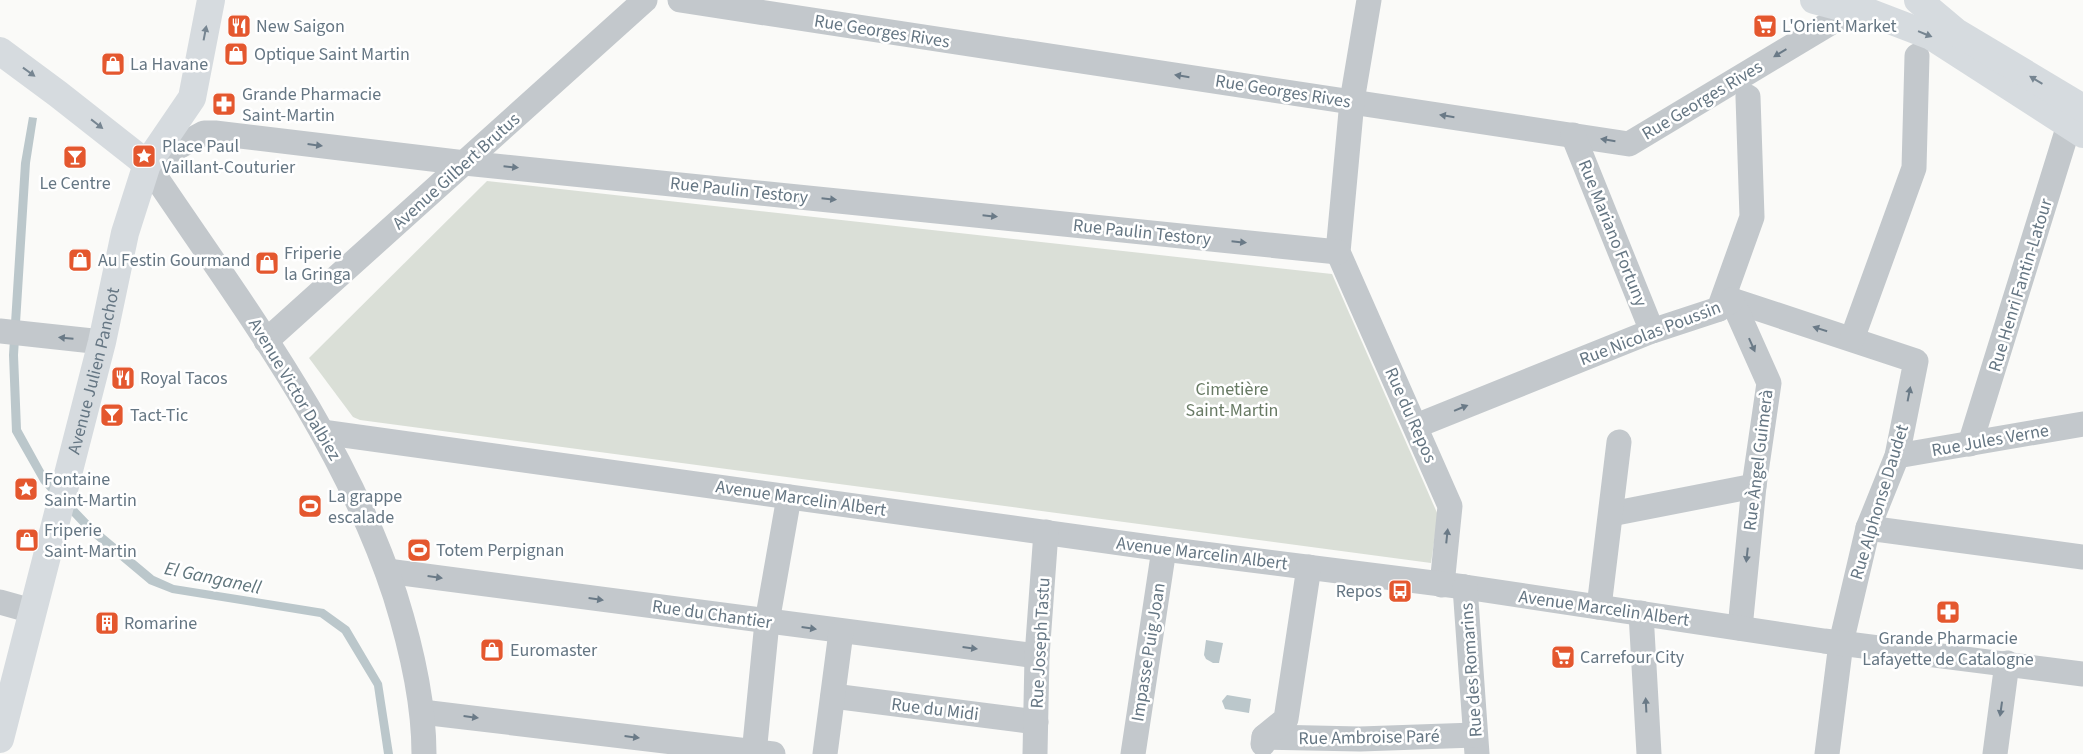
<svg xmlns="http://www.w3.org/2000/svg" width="2083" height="754" font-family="'Source Sans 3',sans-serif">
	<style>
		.green { fill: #dadfd7 }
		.water { fill: #bbc7cb }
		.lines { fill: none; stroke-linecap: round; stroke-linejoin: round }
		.minor { stroke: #c3c8cc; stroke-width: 25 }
		.major { stroke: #d6dbdf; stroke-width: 28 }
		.oneway { fill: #768591 }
		.oneway2 { fill: #6a7a87 }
		.labels { text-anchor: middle; stroke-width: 5; stroke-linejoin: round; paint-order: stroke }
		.poi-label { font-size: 18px; fill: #657683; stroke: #fff; text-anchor: start }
		.street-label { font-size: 18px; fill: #657683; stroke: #fff }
		.park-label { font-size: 18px; fill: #687a64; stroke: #fff }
		.water-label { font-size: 19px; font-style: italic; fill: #60757c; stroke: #fff }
	</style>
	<rect width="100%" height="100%" fill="#fafaf8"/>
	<path class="green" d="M487,181L1332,274L1438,515L1431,563L360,420L353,417L309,358Z"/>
	<g class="water">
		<path d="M29,117L37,118L30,163L18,355L21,429L48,478L93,525L154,576L174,585L324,609L349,627L382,683L393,754H384L374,686L342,633L320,617L172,593L149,584L87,532L41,483L12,432L9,355L21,163Z"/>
		<path d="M1206,640L1223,643L1219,663H1213L1206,659L1204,655Z"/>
		<path d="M1227,695L1251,699L1249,713L1225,709L1222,701Z"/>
	</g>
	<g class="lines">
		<g class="minor">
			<path d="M680,0L1629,144L1852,10"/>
			<path d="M1369,0L1352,101L1338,252L1450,506L1442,585"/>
			<path d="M1573,135L1652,331"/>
			<path d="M1732,300L1916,361L1897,456L1868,528L1841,643L1827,754"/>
			<path d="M1732,300L1769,383L1754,486L1740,628"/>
			<path d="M1719,309L1752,217L1748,97"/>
			<path d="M0,331L102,342"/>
			<path d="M1852,339L1914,168L1917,56"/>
			<path d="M266,341L645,0"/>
			<path d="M1416,426L1652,331L1719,309L1732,300"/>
			<path d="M322,432L1164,549L1465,587L1824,641L2083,674"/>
			<path d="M1970,444L2069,125"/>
			<path d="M1897,456L2083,424"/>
			<path d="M1611,514L1754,486"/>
			<path d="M1868,528L2083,557"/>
			<path d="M387,571L1037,656"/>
			<path d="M1465,587L1477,754"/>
			<path d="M0,602L32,611"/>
			<path d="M1599,607L1619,442"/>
			<path d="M1641,613L1649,754"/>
			<path d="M833,696L1036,722"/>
			<path d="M422,712L773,754"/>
			<path d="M1264,737L1360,739L1475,735"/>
			<path d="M1263,744L1264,737L1286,719L1309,567"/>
			<path d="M424,754C424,700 411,646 395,595C342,434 240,303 147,164L204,133H215L465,163L1338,252"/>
			<path d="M754,754L767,622L789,497"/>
			<path d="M825,754L841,632"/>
			<path d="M1035,754L1037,656L1046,532"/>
			<path d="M1133,754L1164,549"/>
			<path d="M1995,754L2007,663"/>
		</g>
		<g class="major">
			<path d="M1814,0L1852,10H1863L1931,36L2083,134"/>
			<path d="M1918,0L1956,32L2083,108"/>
			<path d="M0,51L58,94L147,164"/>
			<path id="s1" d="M0,739L102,342L125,233L147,164L192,98L211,0"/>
		</g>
	</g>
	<defs><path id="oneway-solid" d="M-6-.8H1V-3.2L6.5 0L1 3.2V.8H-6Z" transform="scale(1.25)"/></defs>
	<g class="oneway">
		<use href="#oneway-solid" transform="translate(205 33) rotate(-79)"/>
		<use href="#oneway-solid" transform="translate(1925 34) rotate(22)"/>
		<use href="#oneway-solid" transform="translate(29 72) rotate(36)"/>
		<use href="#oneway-solid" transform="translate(2036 80) rotate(-149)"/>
		<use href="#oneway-solid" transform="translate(97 124) rotate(38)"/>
	</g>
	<g class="oneway2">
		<use href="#oneway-solid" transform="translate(1780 53) rotate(149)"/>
		<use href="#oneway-solid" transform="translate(1182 76) rotate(-171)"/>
		<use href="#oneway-solid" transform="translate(1447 116) rotate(-171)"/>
		<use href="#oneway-solid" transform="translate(1608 140) rotate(-171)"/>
		<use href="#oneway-solid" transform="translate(315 145) rotate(7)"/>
		<use href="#oneway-solid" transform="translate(511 167) rotate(6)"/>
		<use href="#oneway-solid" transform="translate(829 199) rotate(6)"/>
		<use href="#oneway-solid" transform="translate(990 216) rotate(6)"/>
		<use href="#oneway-solid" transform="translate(1239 242) rotate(6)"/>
		<use href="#oneway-solid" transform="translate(1820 329) rotate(-162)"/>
		<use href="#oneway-solid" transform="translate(66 338) rotate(-175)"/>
		<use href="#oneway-solid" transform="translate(1752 345) rotate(66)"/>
		<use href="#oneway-solid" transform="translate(1909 394) rotate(-79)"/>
		<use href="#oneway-solid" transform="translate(1461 408) rotate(-22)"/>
		<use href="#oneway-solid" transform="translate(1447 536) rotate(-84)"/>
		<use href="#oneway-solid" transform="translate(1747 555) rotate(96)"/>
		<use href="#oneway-solid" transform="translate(435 577) rotate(8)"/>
		<use href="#oneway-solid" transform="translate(596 599) rotate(8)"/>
		<use href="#oneway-solid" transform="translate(809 628) rotate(8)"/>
		<use href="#oneway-solid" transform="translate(970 648) rotate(7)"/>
		<use href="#oneway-solid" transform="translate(1646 705) rotate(-93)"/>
		<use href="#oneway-solid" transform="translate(2001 709) rotate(98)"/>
		<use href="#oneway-solid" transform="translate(471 717) rotate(7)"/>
		<use href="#oneway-solid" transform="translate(632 737) rotate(7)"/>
	</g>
	<defs>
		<g id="restaurant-square" transform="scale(1.25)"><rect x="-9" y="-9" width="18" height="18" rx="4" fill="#e4572e" stroke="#fff"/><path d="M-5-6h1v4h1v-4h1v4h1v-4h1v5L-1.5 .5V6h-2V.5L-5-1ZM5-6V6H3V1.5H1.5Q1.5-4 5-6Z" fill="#fff"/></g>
		<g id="supermarket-square" transform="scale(1.25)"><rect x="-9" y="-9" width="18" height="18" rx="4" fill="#e4572e" stroke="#fff"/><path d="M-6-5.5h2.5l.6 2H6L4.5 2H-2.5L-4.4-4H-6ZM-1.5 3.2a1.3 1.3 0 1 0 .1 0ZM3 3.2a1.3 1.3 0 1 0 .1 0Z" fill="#fff"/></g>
		<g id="shop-square" transform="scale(1.25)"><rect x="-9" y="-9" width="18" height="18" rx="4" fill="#e4572e" stroke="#fff"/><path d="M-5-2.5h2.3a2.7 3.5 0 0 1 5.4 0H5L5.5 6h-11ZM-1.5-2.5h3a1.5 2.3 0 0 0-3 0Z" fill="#fff"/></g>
		<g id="pharmacy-square" transform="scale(1.25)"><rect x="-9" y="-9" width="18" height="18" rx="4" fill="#e4572e" stroke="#fff"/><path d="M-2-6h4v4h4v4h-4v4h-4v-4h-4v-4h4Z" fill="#fff"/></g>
		<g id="sight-square" transform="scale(1.25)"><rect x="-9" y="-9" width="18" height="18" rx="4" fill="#e4572e" stroke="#fff"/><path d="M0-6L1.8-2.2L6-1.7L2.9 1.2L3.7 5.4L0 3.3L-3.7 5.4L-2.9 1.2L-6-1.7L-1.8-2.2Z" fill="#fff"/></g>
		<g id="bar-square" transform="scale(1.25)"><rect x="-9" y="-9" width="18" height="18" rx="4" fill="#e4572e" stroke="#fff"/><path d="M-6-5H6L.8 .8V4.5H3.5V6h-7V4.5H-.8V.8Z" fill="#fff"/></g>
		<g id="stadium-square" transform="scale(1.25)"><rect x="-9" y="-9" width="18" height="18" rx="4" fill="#e4572e" stroke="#fff"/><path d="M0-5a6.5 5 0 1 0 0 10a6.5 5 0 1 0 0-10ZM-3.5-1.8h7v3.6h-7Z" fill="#fff"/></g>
		<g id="bus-square" transform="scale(1.25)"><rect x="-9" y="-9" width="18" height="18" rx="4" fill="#e4572e" stroke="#fff"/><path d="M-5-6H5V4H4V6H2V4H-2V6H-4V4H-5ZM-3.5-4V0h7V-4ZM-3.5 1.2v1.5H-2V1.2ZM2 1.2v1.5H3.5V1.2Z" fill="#fff"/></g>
		<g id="building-square" transform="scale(1.25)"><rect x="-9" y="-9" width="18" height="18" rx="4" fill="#e4572e" stroke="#fff"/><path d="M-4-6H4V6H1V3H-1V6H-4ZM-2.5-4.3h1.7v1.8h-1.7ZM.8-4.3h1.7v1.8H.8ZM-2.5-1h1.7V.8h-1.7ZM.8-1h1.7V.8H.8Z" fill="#fff"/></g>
	</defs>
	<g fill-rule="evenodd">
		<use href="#restaurant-square" x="239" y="26"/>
		<use href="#supermarket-square" x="1765" y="26"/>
		<use href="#shop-square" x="236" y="54"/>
		<use href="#shop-square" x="113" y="64"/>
		<use href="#pharmacy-square" x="224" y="104"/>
		<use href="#sight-square" x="144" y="156"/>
		<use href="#bar-square" x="75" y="157"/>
		<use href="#shop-square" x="80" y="260"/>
		<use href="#shop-square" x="267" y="263"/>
		<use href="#restaurant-square" x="123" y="378"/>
		<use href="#bar-square" x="112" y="415"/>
		<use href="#sight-square" x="26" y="489"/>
		<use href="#stadium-square" x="310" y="506"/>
		<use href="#shop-square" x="27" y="540"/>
		<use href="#stadium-square" x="419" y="550"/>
		<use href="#bus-square" x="1400" y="591"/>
		<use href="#pharmacy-square" x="1948" y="612"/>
		<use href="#building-square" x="107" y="623"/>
		<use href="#shop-square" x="492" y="650"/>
		<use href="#supermarket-square" x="1563" y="657"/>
	</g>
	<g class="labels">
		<g class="poi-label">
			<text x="256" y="32">New Saigon</text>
			<text x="1782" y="32">L'Orient Market</text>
			<text x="254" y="60">Optique Saint Martin</text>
			<text x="130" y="70">La Havane</text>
			<text x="242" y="100">Grande Pharmacie<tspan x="242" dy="21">Saint-Martin</tspan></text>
			<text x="162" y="152">Place Paul<tspan x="162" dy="21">Vaillant-Couturier</tspan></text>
			<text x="75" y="189" text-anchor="middle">Le Centre</text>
			<text x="284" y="259">Friperie<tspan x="284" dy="21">la Gringa</tspan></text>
			<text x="98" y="266">Au Festin Gourmand</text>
			<text x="140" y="384">Royal Tacos</text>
			<text x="130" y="421">Tact-Tic</text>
			<text x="44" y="485">Fontaine<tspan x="44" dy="21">Saint-Martin</tspan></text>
			<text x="328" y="502">La grappe<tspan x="328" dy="21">escalade</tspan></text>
			<text x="44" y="536">Friperie<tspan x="44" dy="21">Saint-Martin</tspan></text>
			<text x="436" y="556">Totem Perpignan</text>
			<text x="1382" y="597" text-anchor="end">Repos</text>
			<text x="124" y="629">Romarine</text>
			<text x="1948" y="644" text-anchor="middle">Grande Pharmacie<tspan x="1948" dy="21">Lafayette de Catalogne</tspan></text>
			<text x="510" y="656">Euromaster</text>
			<text x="1580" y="663">Carrefour City</text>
		</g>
		<g class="street-label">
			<text transform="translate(882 31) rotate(9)" y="6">Rue Georges Rives</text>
			<text transform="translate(1283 91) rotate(9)" y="6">Rue Georges Rives</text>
			<text transform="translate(1702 100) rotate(-31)" y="6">Rue Georges Rives</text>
			<text transform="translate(456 171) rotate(-42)" y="6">Avenue Gilbert Brutus</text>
			<text transform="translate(739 190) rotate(6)" y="6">Rue Paulin Testory</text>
			<text transform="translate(1142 232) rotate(6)" y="6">Rue Paulin Testory</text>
			<text transform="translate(1613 233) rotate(68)" y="6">Rue Mariano Fortuny</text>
			<text transform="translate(2020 285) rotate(-73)" y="6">Rue Henri Fantin-Latour</text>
			<text transform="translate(1650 333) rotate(-21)" y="6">Rue Nicolas Poussin</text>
			<text dy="6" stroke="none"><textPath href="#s1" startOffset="380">Avenue Julien Panchot</textPath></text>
			<text transform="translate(295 389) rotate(59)" y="6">Avenue Victor Dalbiez</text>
			<text transform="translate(1411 415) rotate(66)" y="6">Rue du Repos</text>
			<text transform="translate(1990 440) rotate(-10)" y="6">Rue Jules Verne</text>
			<text transform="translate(1758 460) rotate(-83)" y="6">Rue Àngel Guimerà</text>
			<text transform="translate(801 498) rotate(8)" y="6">Avenue Marcelin Albert</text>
			<text transform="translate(1879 502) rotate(-73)" y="6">Rue Alphonse Daudet</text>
			<text transform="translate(1202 553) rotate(7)" y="6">Avenue Marcelin Albert</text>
			<text transform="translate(1604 608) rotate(8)" y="6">Avenue Marcelin Albert</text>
			<text transform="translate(712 614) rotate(8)" y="6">Rue du Chantier</text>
			<text transform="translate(1040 643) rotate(-87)" y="6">Rue Joseph Tastu</text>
			<text transform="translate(1148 652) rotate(-81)" y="6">Impasse Puig Joan</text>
			<text transform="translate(1471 670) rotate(-94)" y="6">Rue des Romarins</text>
			<text transform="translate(935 709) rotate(7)" y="6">Rue du Midi</text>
			<text transform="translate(1369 737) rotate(-1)" y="6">Rue Ambroise Paré</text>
		</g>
		<g class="park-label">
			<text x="1232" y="395">Cimetière<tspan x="1232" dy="21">Saint-Martin</tspan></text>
		</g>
		<g class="water-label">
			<text transform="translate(213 577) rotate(12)" y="7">El Ganganell</text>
		</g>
	</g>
</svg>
